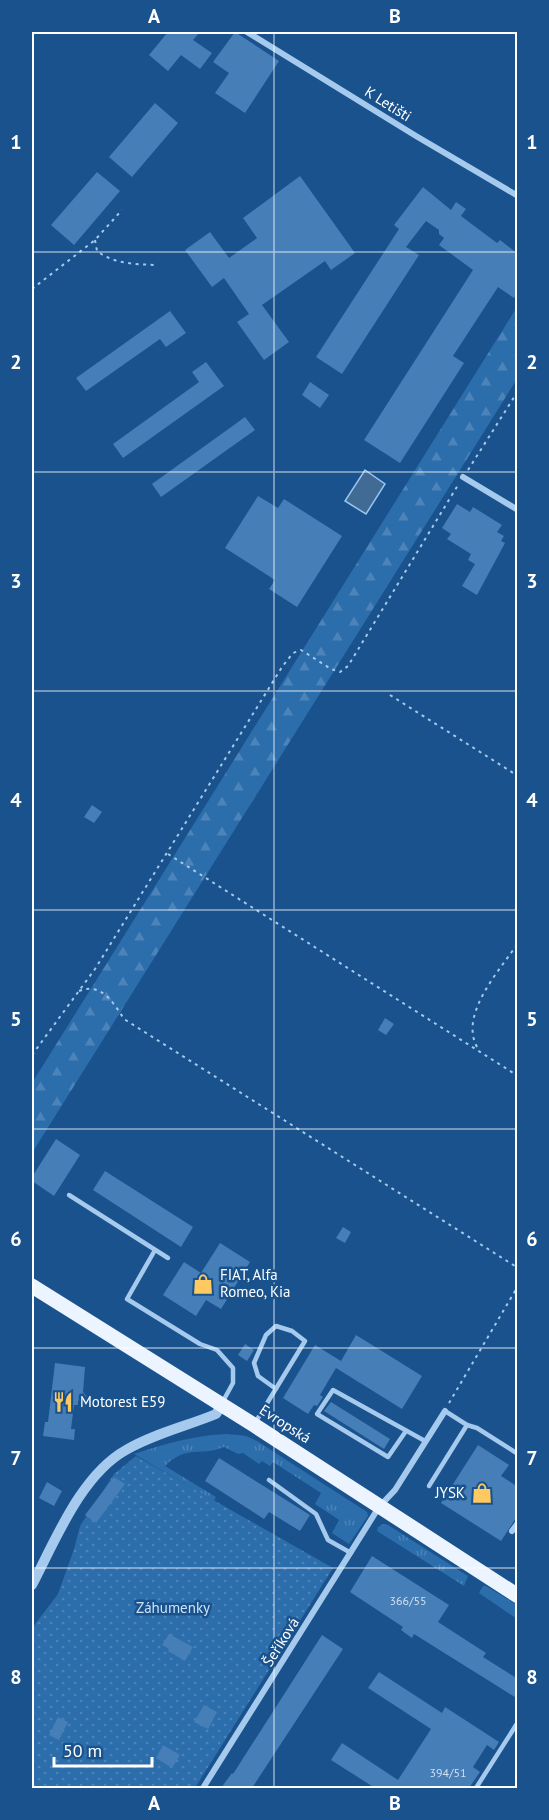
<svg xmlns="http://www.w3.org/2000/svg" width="549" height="1820" font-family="'PT Sans',sans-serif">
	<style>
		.grass { fill: url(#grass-tufts) }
		.forest { fill: url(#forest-firs) }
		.garden { fill: url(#garden-dots) }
		.water { fill: #416a94; stroke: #98c6f0; stroke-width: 1.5 }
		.building { fill: #467fb7 }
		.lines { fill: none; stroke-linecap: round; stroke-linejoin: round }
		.path { stroke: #a5caee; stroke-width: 2; stroke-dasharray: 3 4.5; stroke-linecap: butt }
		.service { stroke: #a5caee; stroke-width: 4.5 }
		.minor { stroke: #a5caee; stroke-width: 6 }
		.tertiary { stroke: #a5caee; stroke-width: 10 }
		.primary { stroke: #ecf4ff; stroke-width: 15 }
		.grid { fill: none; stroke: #fff; stroke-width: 1.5; stroke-opacity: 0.55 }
		.labels { text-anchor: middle; stroke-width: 5; stroke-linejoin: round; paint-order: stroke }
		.number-label { font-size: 12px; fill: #d1dfed }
		.street-label { font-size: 15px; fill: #fff; stroke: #19528c }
		.poi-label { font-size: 15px; fill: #fff; stroke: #19528c; text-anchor: start }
		.park-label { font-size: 15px; fill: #cbe3fa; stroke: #19528c }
		.neatline { fill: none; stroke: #fff; stroke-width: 2 }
		.grid-label { font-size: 20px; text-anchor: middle; font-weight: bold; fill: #fff }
	</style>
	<defs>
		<pattern id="grass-tufts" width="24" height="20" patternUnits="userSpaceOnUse" patternTransform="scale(1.5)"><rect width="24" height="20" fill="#2c6dab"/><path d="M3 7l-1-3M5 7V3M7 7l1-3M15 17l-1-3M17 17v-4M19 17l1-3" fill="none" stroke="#4c83b8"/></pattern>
		<pattern id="forest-firs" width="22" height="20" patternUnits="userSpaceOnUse" patternTransform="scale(1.5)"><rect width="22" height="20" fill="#2c6dab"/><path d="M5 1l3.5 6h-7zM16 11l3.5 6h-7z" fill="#4c83b8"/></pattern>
		<pattern id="garden-dots" width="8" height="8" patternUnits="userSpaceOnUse" patternTransform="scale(1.5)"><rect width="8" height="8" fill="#2c6dab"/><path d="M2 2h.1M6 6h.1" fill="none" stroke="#4c83b8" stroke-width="1.8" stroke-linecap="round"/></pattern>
	</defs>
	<rect width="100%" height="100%" fill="#19528c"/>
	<g class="grass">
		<path d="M227,1434L246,1436L257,1441L367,1512L368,1516L349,1544L332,1533L339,1520L315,1504L321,1493L273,1462L270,1466L262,1461L259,1464L243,1453L238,1454L224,1447C202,1457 187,1444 165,1466L216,1497L214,1501L134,1454C165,1444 194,1435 227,1434Z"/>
		<path d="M383,1524L388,1525L468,1576L464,1586L377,1531L378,1527Z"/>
		<path d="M483,1586H486L517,1605V1619L479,1593Z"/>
	</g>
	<path class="forest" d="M517,307V379L32,1153V1083Z"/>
	<path class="garden" d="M136,1456L333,1568L195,1788H32V1628L58,1594L74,1549L80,1526L114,1474Z"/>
	<path class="water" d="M365,470L385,484L366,514L345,501Z"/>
	<g class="building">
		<path d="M168,32H200L193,40L212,53L200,69L181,55L168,71L149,55Z"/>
		<path d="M235,32L279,61L245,113L215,93L229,73L213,62Z"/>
		<path d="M155,103L178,123L132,177L109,157Z"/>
		<path d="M97,172L120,191L74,245L51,225Z"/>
		<path d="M300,176L355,253L331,270L325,261L262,305L289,342L264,360L237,322L249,314L224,278L212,287L185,250L210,232L229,258L257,238L243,218Z"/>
		<path d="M423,187L451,210L456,202L466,209L461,216L497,243L500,240L518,254V292L514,298L498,287L453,356L464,363L400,463L364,440L473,270L439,245L444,238L439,234V230L426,221L406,247L419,255L342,374L316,357L399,229L394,225Z"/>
		<path d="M170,311L186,333L166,347L160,339L86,391L76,378Z"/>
		<path d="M206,362L224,386L123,458L113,444L199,382L192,372Z"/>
		<path d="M310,382L329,395L320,408L302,395Z"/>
		<path d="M245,417L255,430L161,497L152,484Z"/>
		<path d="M258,496L278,508L284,499L342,536L297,607L269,589L275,580L225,548Z"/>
		<path d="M457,504L470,512L473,507L502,525L497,532L504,536L501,541L505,543L477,595L462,586L475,564L468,560L471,554L447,539L451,534L442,528Z"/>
		<path d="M92,805L102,812L94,823L84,817Z"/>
		<path d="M385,1018L394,1024L386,1035L378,1030Z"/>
		<path d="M56,1139L80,1155L54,1196L32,1181V1177Z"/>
		<path d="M105,1171L193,1227L181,1247L93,1190Z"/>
		<path d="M343,1227L351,1232L345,1243L336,1238Z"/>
		<path d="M220,1243L250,1262L221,1309L206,1300L196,1316L163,1295L184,1262L201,1273Z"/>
		<path d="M356,1335L422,1376L402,1409L336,1368L320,1395L323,1397L317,1406L314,1405L308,1414L283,1398L315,1345L341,1361Z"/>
		<path d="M245,1344L254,1350L247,1361L238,1355Z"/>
		<path d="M55,1363L85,1367L83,1392L87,1397L78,1401V1405H74L71,1429H75L74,1440L43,1436L45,1422H48Z"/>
		<path d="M331,1402L390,1439L384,1449L324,1411Z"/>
		<path d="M478,1445L509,1465L501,1476L518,1487V1515L501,1541L441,1503Z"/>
		<path d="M219,1458L310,1515L300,1531L269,1512L264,1519L205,1481Z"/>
		<path d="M114,1477L125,1484L96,1523L85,1515Z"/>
		<path d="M47,1482L62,1491L54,1506L39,1498Z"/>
		<path d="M372,1556L449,1605L438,1622L486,1653L483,1657L518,1679V1699L414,1634L412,1638L401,1630L403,1627L350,1592Z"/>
		<path d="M169,1634L193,1647L185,1661L168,1651L169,1649L162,1645Z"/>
		<path d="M322,1635L343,1649L269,1762L252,1788H221L232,1773L233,1774Z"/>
		<path d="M379,1672L442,1713L445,1707L499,1742L494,1750L487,1745L473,1767L480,1772L469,1788H375L331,1760L342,1743L398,1780L431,1729L368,1688Z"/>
		<path d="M204,1705L217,1712L208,1729L194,1722Z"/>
		<path d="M58,1717L68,1722L59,1740L49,1735Z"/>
		<path d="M163,1745L180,1755L172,1768L156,1758Z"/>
	</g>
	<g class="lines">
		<g class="path">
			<path d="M95,240L97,251C114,264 134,264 155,265"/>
			<path d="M32,289L95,240L122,210"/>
			<path d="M468,470L518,391"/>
			<path d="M390,695L518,776"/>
			<path d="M168,854L518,1076"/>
			<path d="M79,991C101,982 113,1002 124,1019L518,1268"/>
			<path d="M477,1047C459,1014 500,970 518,943"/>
			<path d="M32,1055L95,969L282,667L293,653L301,650L331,669L340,672L348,666L458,485"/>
			<path d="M449,1403L518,1286"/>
		</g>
		<g class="service">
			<path d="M69,1195L168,1258"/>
			<path d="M155,1250L127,1299L200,1344L217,1350L233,1368V1383L222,1403"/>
			<path d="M255,1423L305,1341L292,1331L276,1326L266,1335L254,1363L258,1376L276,1389"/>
			<path d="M467,1425L477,1428L518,1454"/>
			<path d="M406,1431L388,1457L317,1414L333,1390L425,1441"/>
			<path d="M269,1480L316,1514L328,1540L351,1553"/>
			<path d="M429,1486L467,1425L445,1411"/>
			<path d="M476,1788L518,1722"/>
		</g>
		<g class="minor">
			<path d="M247,32L416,136L518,196"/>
			<path d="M463,477L518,510"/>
			<path d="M512,1531L518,1523"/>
			<path d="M203,1788L379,1507L395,1490L445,1411"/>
		</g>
		<path class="tertiary" d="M32,1585C55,1541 81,1475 126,1450C153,1434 187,1426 216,1414L222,1405"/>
		<path class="primary" d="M32,1286L254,1425L518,1596"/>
	</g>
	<path class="grid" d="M274,32V1788M32,252H518M32,472H518M32,691H518M32,910H518M32,1129H518M32,1348H518M32,1568H518"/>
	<defs>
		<g id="shop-bare" transform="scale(1.62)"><path d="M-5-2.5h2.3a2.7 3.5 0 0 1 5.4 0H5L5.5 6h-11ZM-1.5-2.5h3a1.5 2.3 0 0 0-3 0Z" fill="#ffc962" stroke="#19528c" stroke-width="2.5" paint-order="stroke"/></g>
		<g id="restaurant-bare" transform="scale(1.62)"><path d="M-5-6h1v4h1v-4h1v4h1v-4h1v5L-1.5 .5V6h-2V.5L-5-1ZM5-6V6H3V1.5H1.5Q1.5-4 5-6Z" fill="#ffc962" stroke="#19528c" stroke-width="2.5" paint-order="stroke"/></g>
	</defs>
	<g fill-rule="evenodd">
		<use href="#shop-bare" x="203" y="1284"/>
		<use href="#restaurant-bare" x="63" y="1402"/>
		<use href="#shop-bare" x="482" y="1493"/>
	</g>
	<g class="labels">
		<g class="number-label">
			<text x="408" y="1605">366/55</text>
			<text x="448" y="1777">394/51</text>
		</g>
		<g class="street-label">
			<text transform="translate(388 104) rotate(32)" y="5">K Letišti</text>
			<text transform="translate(285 1424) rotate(33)" y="5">Evropská</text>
			<text transform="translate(281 1642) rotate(-58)" y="5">Šeříková</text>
		</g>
		<g class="poi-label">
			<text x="220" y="1280">FIAT, Alfa<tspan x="220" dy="17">Romeo, Kia</tspan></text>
			<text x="80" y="1407">Motorest E59</text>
			<text x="465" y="1498" text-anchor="end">JYSK</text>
		</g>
		<g class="park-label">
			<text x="173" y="1613">Záhumenky</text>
		</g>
	</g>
	<rect width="549" height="1820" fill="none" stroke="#19528c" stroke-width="66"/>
	<path d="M54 1757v9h98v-9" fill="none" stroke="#ffffff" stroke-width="3"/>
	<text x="63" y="1757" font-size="18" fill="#ffffff" stroke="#19528c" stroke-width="4.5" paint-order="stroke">50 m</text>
	<rect x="33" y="33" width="483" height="1754" class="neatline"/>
	<g class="grid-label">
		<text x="154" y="23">A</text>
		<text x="395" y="23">B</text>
		<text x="16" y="149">1</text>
		<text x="532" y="149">1</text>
		<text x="16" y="369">2</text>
		<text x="532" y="369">2</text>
		<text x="16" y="588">3</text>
		<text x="532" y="588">3</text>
		<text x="16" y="807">4</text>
		<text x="532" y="807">4</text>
		<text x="16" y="1026">5</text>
		<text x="532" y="1026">5</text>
		<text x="16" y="1246">6</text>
		<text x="532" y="1246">6</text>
		<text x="16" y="1465">7</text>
		<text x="532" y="1465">7</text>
		<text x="16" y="1684">8</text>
		<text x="532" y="1684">8</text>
		<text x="154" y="1810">A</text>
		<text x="395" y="1810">B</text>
	</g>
</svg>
